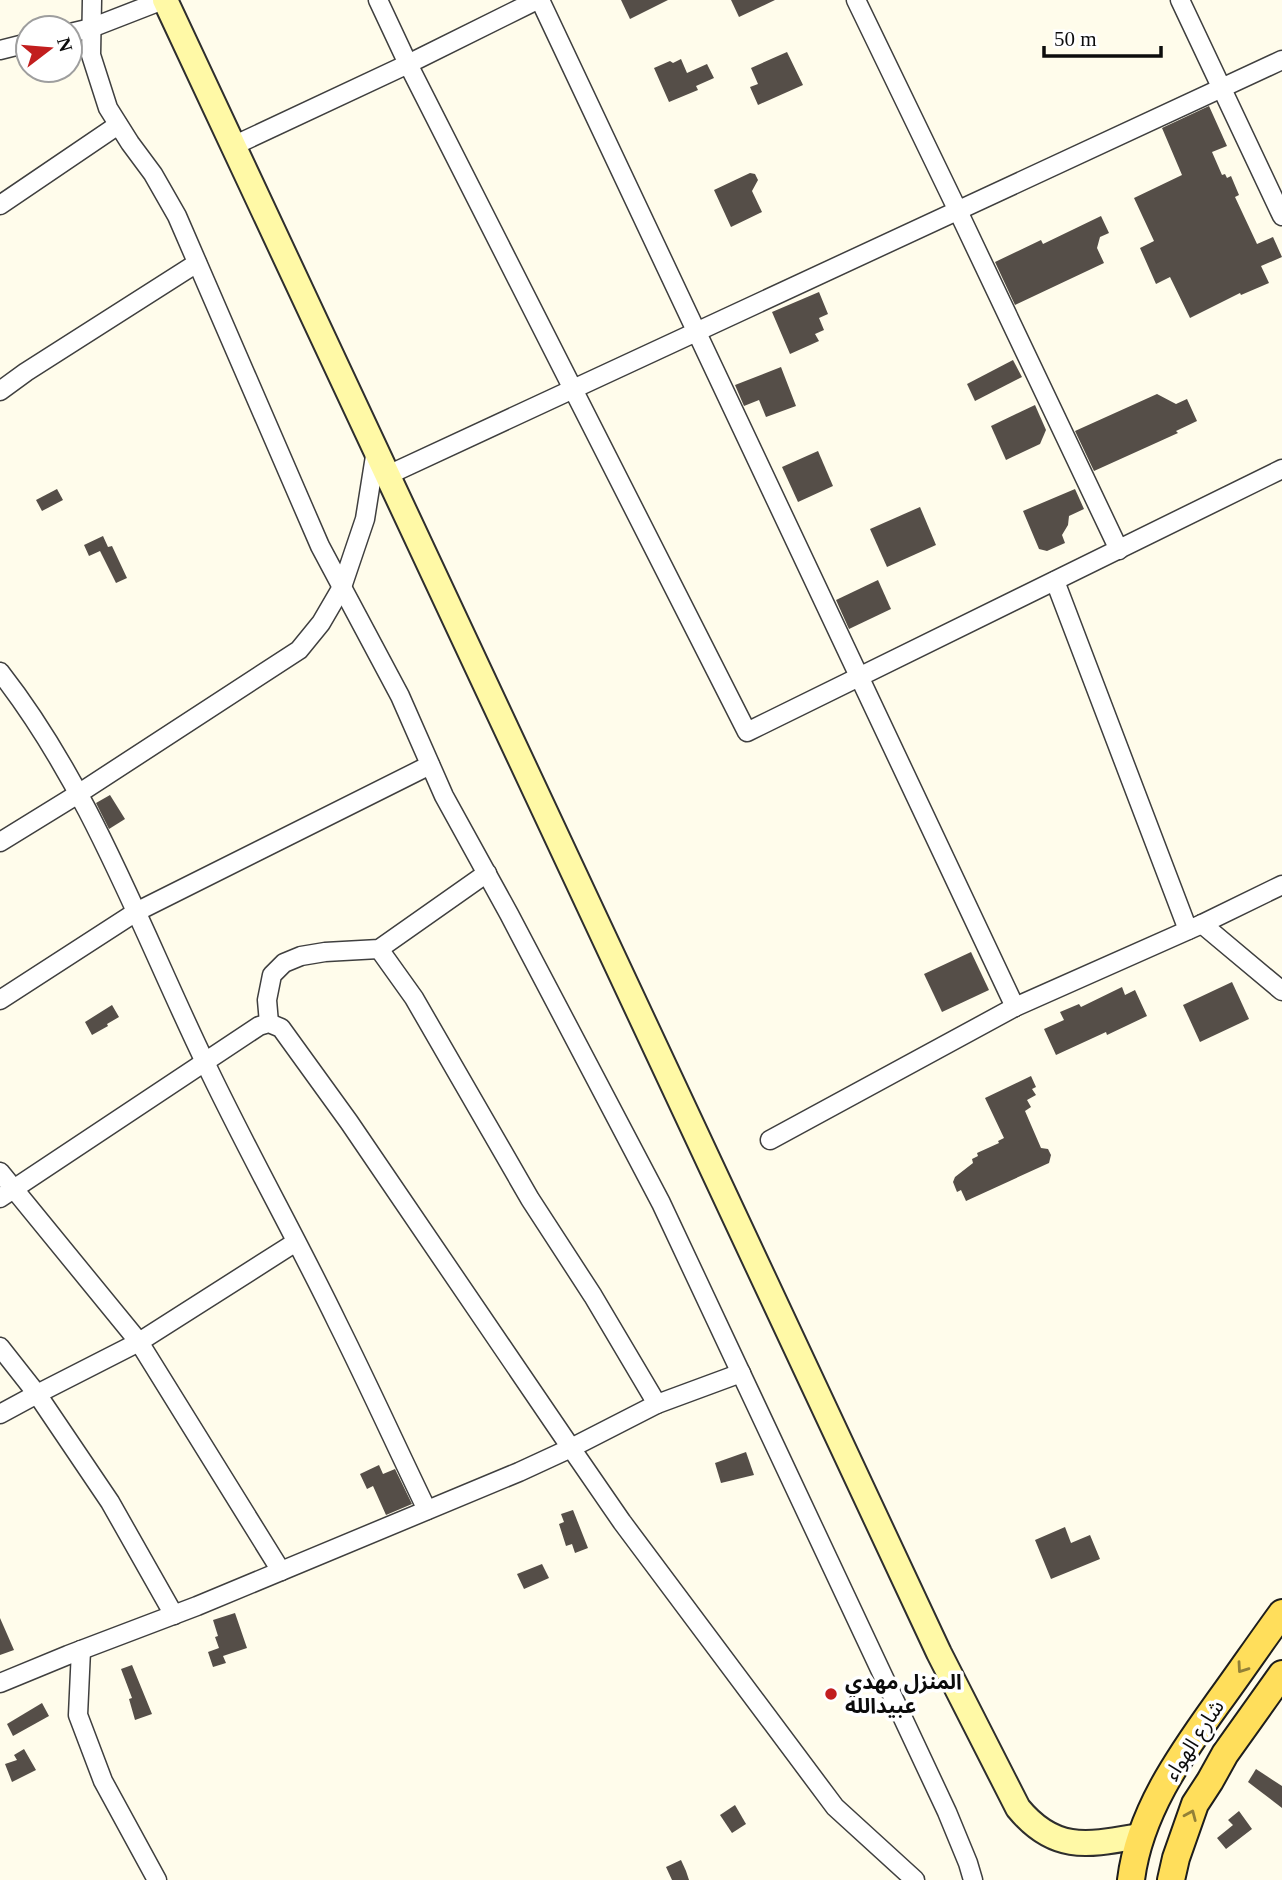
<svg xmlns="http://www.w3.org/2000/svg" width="1282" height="1880" font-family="'Times New Roman','Noto Sans Arabic',serif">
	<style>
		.building { fill: #554e48 }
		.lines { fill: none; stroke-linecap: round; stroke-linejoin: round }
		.street-casing { stroke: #3f3f3f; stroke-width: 21 }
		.secondary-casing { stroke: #2e2e2e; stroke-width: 28 }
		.primary-casing { stroke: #1d1d1d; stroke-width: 30 }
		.street { stroke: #fff; stroke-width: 18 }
		.secondary { stroke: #fff9a6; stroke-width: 24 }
		.primary { stroke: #ffde5b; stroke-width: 26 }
		.oneway { stroke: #928037 }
		.poi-dot { fill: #c21e1e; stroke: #fff; stroke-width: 2.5 }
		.labels { text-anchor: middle; stroke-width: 7; stroke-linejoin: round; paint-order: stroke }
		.poi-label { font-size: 21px; font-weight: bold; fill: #0c0c0c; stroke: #fff; text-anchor: start }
		.street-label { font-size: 21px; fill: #0c0c0c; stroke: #fff }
	</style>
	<rect width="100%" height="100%" fill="#fffceb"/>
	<g class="building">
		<path d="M621,0H668L630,19Z"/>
		<path d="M731,0H775L739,17Z"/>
		<path d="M787,52L803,85L758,105L750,87L758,84L751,68Z"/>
		<path d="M681,59L687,73L707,64L714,78L696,86L698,90L669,102L654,68L670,61L673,63Z"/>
		<path d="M1209,106L1227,146L1212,152L1222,175L1225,174L1227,178L1231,176L1239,195L1235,197L1257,244L1273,237L1282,257L1261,266L1269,283L1241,295L1240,293L1190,318L1170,277L1156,284L1140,248L1154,241L1134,198L1182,175L1162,128Z"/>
		<path d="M750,173L755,174L758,180L752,191L762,212L731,227L714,190Z"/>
		<path d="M1101,216L1109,233L1100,237L1097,248L1104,263L1015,305L995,262L1041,240L1043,244Z"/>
		<path d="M819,292L828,314L819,318L824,330L815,334L819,341L790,354L772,312Z"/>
		<path d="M1013,360L1022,377L975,401L967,384Z"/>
		<path d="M781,367L796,406L766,417L759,400L744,406L735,385Z"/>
		<path d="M1157,394L1176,404L1187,399L1197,421L1176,431L1178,433L1094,471L1075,431Z"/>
		<path d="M1035,405L1046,430L1040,444L1006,460L991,426Z"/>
		<path d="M818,451L833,486L798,502L782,467Z"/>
		<path d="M57,489L63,500L42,511L36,500Z"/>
		<path d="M1075,489L1084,509L1069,516L1068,525L1062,535L1065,543L1047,551L1039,549L1023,511Z"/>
		<path d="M920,507L936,545L887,567L870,529Z"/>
		<path d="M103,536L108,547L112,546L127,578L116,583L100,551L89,556L84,545Z"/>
		<path d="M878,580L891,609L849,629L836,600Z"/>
		<path d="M110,795L125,819L109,829L96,803Z"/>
		<path d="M971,952L989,990L942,1012L924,974Z"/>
		<path d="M1232,982L1249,1019L1200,1042L1183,1005Z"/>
		<path d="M1122,987L1125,995L1135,990L1147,1016L1107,1035L1106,1032L1056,1055L1044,1029L1064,1020L1060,1012L1079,1004L1081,1007Z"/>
		<path d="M112,1005L119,1017L107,1024L108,1026L92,1035L85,1022Z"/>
		<path d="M1031,1076L1036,1087L1032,1089L1036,1095L1027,1100L1031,1107L1025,1111L1041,1148L1048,1149L1051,1155L1049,1163L966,1201L961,1190L957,1192L953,1182L955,1177L973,1163L972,1159L978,1156L977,1153L999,1143L998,1141L1004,1138L985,1098Z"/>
		<path d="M746,1452L754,1475L721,1483L715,1463Z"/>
		<path d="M379,1465L383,1474L395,1469L412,1504L386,1515L373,1486L367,1489L360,1474Z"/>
		<path d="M573,1510L588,1548L575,1553L572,1544L566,1546L559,1524L564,1522L561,1514Z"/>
		<path d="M1065,1527L1071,1543L1090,1535L1100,1559L1051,1579L1035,1540Z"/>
		<path d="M542,1564L549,1578L524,1589L517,1574Z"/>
		<path d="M235,1613L247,1648L223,1656L226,1663L213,1667L208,1652L219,1648L215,1637L218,1636L213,1620Z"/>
		<path d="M0,1618L14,1650L0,1655Z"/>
		<path d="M132,1665L152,1714L135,1720L129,1699L132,1698L121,1669Z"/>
		<path d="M42,1703L49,1716L13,1736L7,1724Z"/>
		<path d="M24,1749L36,1770L12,1782L5,1764L17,1760L14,1755Z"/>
		<path d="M1256,1769L1282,1786V1808L1248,1782Z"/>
		<path d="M735,1805L746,1824L732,1833L720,1815Z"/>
		<path d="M1239,1811L1252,1829L1226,1849L1217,1838L1233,1825L1228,1820Z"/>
		<path d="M681,1860L686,1871L689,1880H672L666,1867Z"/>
	</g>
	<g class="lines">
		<g class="street-casing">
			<g id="street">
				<path d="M92,0L91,55L108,108L130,143L153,174L177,216L320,546L400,696L444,796L509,914L661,1203L947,1812L968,1863L973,1880"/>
				<path d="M378,0L408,64L747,732L1282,469"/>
				<path d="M540,0L1015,1007"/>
				<path d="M856,0L958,211L1119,550"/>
				<path d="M1180,0L1282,216"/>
				<path d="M70,33L91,28L163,0"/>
				<path d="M0,50L28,43"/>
				<path d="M233,146L408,64L537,0"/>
				<path d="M0,205L118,125"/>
				<path d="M0,391L26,372L197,263"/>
				<path d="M388,475L1282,60"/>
				<path d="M1055,581L1188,930"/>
				<path d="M0,672C90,787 141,929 204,1060C246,1149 295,1235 338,1324C369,1386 397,1448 427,1510"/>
				<path d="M0,842L78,794L299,650L321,623L342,587L365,519L376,450"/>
				<path d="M1202,924L1282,991"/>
				<path d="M379,949L414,998L530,1199L593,1296L657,1404"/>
				<path d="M0,1000L136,912L430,765"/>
				<path d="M269,1023L267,1000L272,975L284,963L301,956L325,952L379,949L487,873"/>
				<path d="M770,1140L1015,1007L1202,924L1282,885"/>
				<path d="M0,1172L139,1342L281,1571"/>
				<path d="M0,1198L259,1026L269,1023L281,1028L349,1122L571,1448L657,1404L741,1373"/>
				<path d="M0,1347L37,1394L110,1502L174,1615"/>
				<path d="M0,1414L37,1394L139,1342L296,1242"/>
				<path d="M81,1650L78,1715L103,1781L157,1880"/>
				<path d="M0,1683L68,1655L197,1606L519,1472L571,1448L622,1522L835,1807L915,1880"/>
			</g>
		</g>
		<g class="secondary-casing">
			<path id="secondary" d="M165,0L939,1653L1018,1808C1055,1853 1088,1845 1140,1836"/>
		</g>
		<g class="primary-casing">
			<g id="primary">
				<path d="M1131,1880C1139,1814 1179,1757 1217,1704C1239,1674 1260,1643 1282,1613"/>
				<path d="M1171,1880L1176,1858L1195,1804L1210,1781L1225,1754L1282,1674"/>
			</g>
		</g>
		<use href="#street" class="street"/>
		<use href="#secondary" class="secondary"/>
		<use href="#primary" class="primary"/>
	</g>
	<defs><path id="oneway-chevron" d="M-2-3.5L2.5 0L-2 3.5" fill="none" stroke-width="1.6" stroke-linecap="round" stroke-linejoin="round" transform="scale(1.75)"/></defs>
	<g class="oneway">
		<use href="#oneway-chevron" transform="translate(1242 1668) rotate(125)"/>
		<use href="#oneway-chevron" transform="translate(1191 1815) rotate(-67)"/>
	</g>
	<circle class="poi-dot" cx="831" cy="1694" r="7"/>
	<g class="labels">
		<g class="poi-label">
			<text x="845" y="1689">المنزل مهدي<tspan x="845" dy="24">عبيدالله</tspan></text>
		</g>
		<g class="street-label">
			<text transform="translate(1194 1740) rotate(-57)" y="7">شارع الهواء</text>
		</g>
	</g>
	<g transform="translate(49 49) rotate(74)"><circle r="33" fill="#ffffff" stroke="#9e9e9e" stroke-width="2"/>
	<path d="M0-5L12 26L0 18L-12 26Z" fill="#c21e1e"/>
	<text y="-10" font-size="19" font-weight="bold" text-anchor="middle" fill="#0c0c0c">N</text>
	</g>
	<path d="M1044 46v10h117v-10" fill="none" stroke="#0c0c0c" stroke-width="3.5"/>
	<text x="1054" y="46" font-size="21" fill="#0c0c0c" stroke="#ffffff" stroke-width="5" paint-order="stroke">50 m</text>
</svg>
